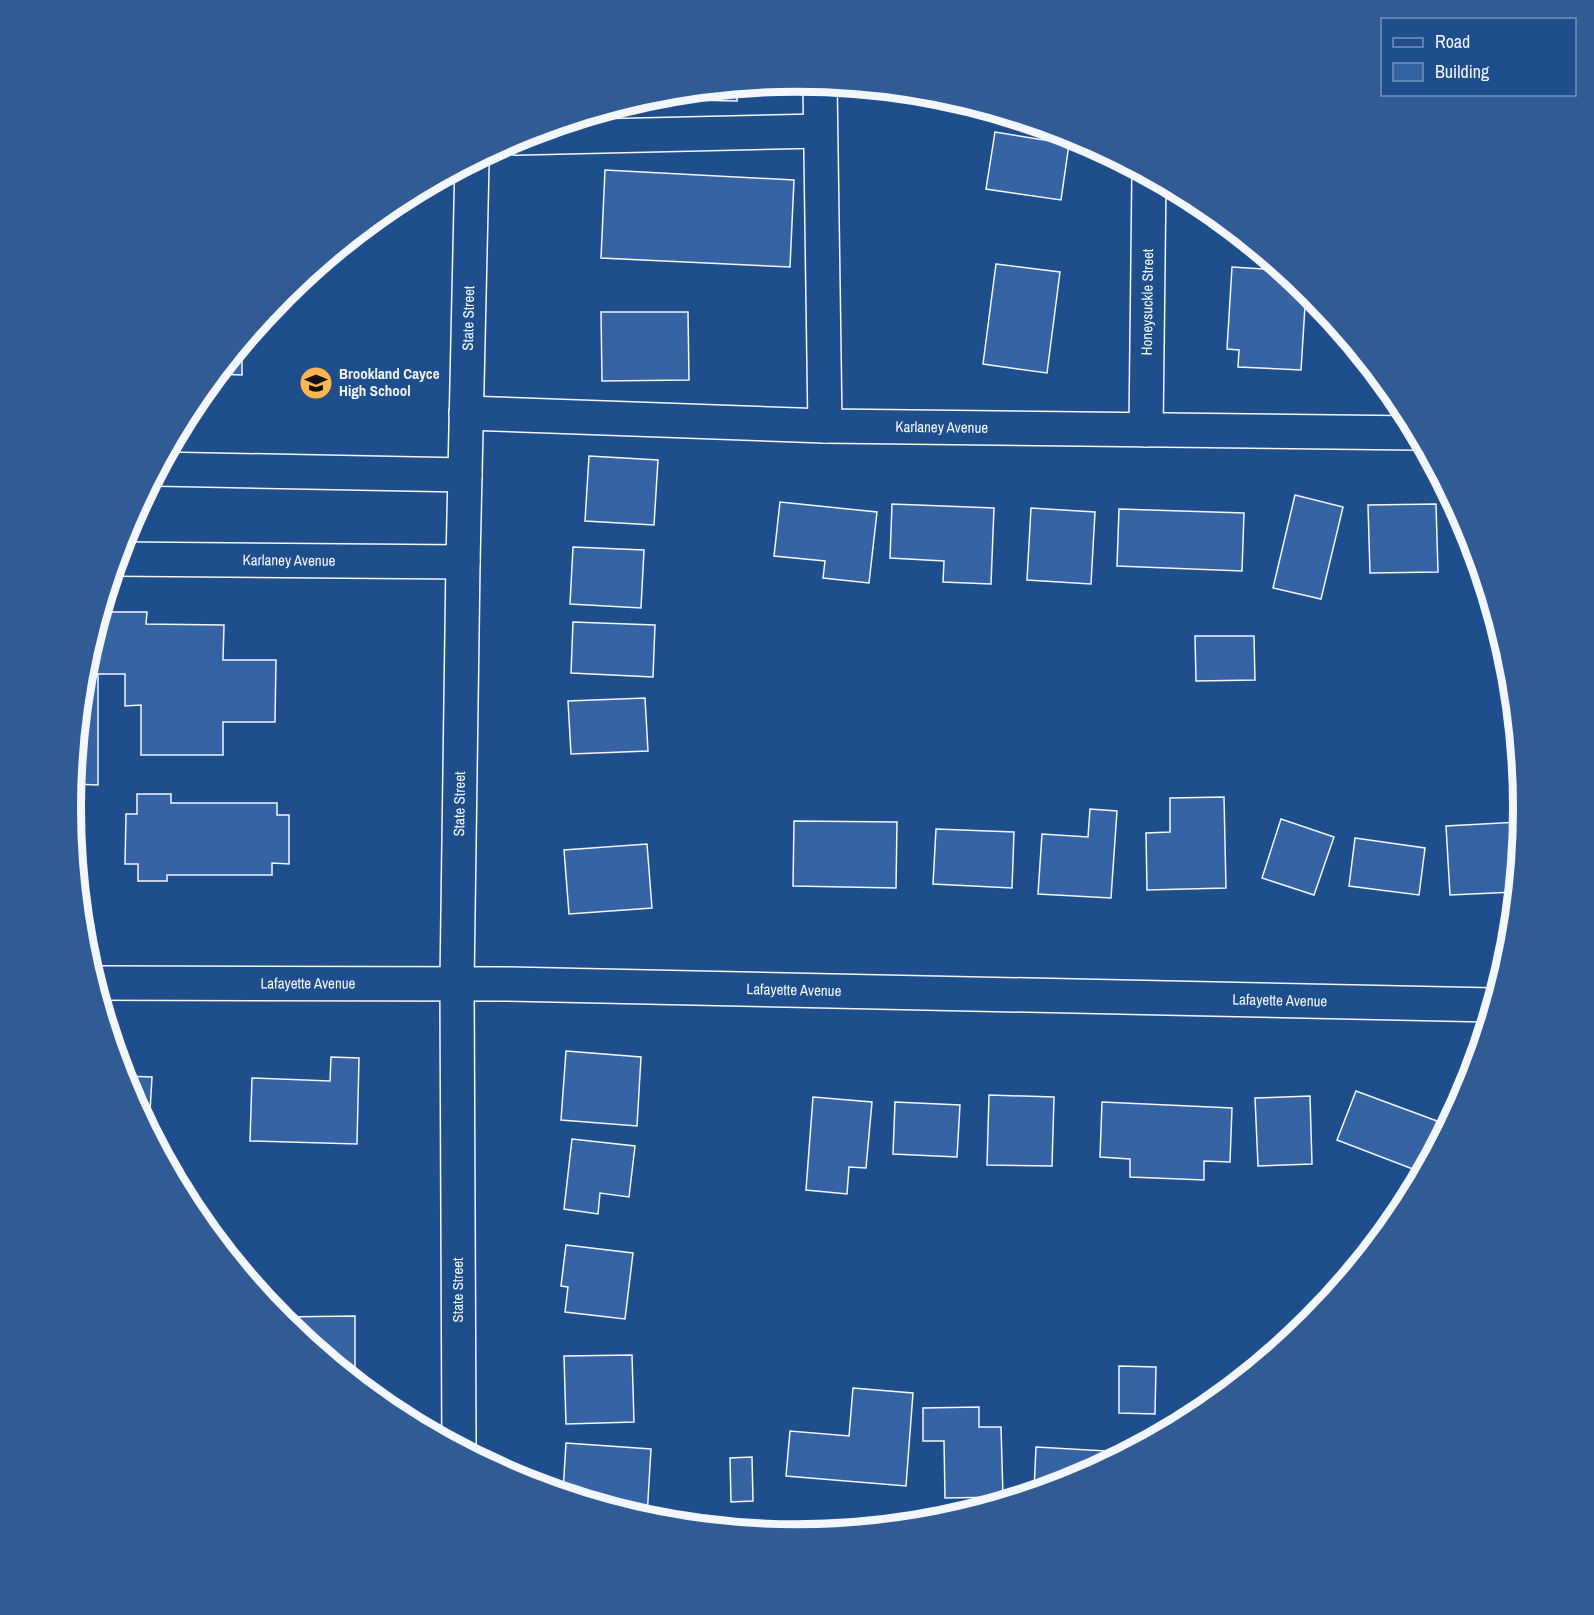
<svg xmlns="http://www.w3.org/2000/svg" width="1594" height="1615" font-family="'Archivo Narrow',sans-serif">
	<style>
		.building { fill: #3563a3; stroke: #f2f6ff; stroke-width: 1.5 }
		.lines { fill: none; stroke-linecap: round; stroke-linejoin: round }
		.minor-casing { stroke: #f2f6ff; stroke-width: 36 }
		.major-casing { stroke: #f2f6ff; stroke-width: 36 }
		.minor { stroke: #1f4e8c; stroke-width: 33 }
		.major { stroke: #1f4e8c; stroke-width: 33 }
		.labels { text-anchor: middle; stroke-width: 4.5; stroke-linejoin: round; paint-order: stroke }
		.street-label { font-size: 15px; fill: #f2f6ff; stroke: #1f4e8c }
		.poi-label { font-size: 15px; font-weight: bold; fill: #f2f6ff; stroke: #1f4e8c; text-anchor: start }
		.rim { fill: none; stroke: #f2f6ff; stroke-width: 8 }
	</style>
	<rect width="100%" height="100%" fill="#1f4e8c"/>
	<g class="building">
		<path d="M737,87V101L642,99L656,95Z"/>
		<path d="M995,132L1069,144L1061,200L986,189Z"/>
		<path d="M605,170L794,180L790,267L601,258Z"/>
		<path d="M996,264L1060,272L1047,373L983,364Z"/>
		<path d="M1232,267L1282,270L1306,290L1301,370L1238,367L1239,350L1227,349Z"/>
		<path d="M601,312H688L689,380L602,381Z"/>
		<path d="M242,345V375L217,374Z"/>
		<path d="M589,456L658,460L654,525L585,521Z"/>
		<path d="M1295,495L1343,507L1321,599L1273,588Z"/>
		<path d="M780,502L877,512L869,583L823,578L825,561L774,556Z"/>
		<path d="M892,504L994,508L991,584L943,582L944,561L890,558Z"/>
		<path d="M1436,504L1438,572L1370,573L1368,505Z"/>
		<path d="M1031,508L1095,512L1091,584L1027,580Z"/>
		<path d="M1119,509L1244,513L1242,571L1117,566Z"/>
		<path d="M1469,532L1478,561H1467Z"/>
		<path d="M573,547L644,550L641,608L570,604Z"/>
		<path d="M101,612H147L146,624L224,625L223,660H276L275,722H223V755H141V705L125,706V674H98V785L73,784L85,665Z"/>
		<path d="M573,622L655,625L653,677L571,673Z"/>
		<path d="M1195,636H1254L1255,680L1196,681Z"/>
		<path d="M645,698L648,751L571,754L568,701Z"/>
		<path d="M137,794H171V803H277V815H289V864L272,863V875H167V881H138V864H125L126,814H137Z"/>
		<path d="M1224,797L1226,888L1147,890L1146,833L1170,832V798Z"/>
		<path d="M1090,809L1117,811L1111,898L1038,894L1042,834L1088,837Z"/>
		<path d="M1281,819L1334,837L1314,895L1262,878Z"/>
		<path d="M794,821L897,822L896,888L793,886Z"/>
		<path d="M1519,822L1520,839L1515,892L1450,895L1446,826Z"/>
		<path d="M936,829L1014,832L1012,888L933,884Z"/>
		<path d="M1355,838L1425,848L1419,895L1349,886Z"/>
		<path d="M647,844L652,908L569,914L564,850Z"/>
		<path d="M566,1051L641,1057L637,1126L561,1120Z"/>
		<path d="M331,1057L359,1058L357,1144L250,1141L252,1078L330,1081Z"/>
		<path d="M123,1076L152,1077L149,1129L126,1085Z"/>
		<path d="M1356,1091L1437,1121L1418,1171L1337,1140Z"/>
		<path d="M989,1095L1054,1097L1052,1166L987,1165Z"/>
		<path d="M1310,1096L1312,1164L1258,1166L1255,1098Z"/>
		<path d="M813,1097L872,1102L866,1168L849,1167L847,1194L806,1190Z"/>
		<path d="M895,1102L960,1105L957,1157L893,1154Z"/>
		<path d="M1102,1102L1232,1108L1230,1162L1204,1161V1180L1130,1177V1159L1100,1157Z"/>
		<path d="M572,1139L635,1146L629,1197L600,1193L598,1214L564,1209Z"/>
		<path d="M566,1245L633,1253L625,1319L565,1312L568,1287L561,1286Z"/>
		<path d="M355,1316V1380L279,1317Z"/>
		<path d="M632,1355L634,1422L566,1424L564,1356Z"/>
		<path d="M1119,1366L1156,1367L1155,1414L1119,1413Z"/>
		<path d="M853,1388L913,1393L906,1486L786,1476L790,1431L849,1436Z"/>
		<path d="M979,1407V1427H1001L1003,1497L945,1498L944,1441H923V1408Z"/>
		<path d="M566,1443L651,1449L647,1517L563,1492Z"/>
		<path d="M1036,1447L1125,1452L1075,1479L1034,1491Z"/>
		<path d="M752,1457L753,1501L731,1502L730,1458Z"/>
	</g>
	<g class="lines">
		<g class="minor-casing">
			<g id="minor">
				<path d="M820,83L825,426"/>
				<path d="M516,138L820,131"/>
				<path id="s1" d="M466,413L825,426L1417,433"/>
				<path id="s2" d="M1146,430L1149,176"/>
				<path d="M158,469L465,475"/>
				<path id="s3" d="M117,559L463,562"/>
				<path id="s4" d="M95,983L507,984L1493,1005"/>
			</g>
		</g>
		<g class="major-casing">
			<g id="major">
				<path id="s5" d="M459,1446L457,983L463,562L472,162"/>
			</g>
		</g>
		<use href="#minor" class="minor"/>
		<use href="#major" class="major"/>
	</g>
	<defs>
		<g id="school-disc" transform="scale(1.725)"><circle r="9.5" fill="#ffb74d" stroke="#1f4e8c"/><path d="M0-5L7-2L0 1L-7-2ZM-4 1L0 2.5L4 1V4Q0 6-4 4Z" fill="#111"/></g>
	</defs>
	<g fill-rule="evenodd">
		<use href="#school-disc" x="316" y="383"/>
	</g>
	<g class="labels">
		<g class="street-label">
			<text dy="5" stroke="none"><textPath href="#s2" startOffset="128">Honeysuckle Street</textPath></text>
			<text dy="5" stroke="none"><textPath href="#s5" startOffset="1128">State Street</textPath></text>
			<text dy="5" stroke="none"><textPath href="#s1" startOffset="476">Karlaney Avenue</textPath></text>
			<text dy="5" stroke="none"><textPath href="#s3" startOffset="172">Karlaney Avenue</textPath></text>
			<text dy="5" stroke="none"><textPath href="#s5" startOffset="642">State Street</textPath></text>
			<text dy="5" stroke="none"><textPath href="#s4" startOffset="213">Lafayette Avenue</textPath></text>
			<text dy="5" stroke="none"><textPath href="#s4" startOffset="699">Lafayette Avenue</textPath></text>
			<text dy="5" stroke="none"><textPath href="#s4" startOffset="1185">Lafayette Avenue</textPath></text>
			<text transform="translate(458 1290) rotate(-90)" y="5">State Street</text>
		</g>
		<g class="poi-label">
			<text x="339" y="379">Brookland Cayce<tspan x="339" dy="17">High School</tspan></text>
		</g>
	</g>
	<path d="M0 0H1594V1615H0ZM81 808a716 716 0 1 1 1432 0a716 716 0 1 1-1432 0Z" fill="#305b95" fill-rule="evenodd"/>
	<path class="rim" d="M81 808a716 716 0 1 1 1432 0a716 716 0 1 1-1432 0Z"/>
	<rect x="1381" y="18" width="195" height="78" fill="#1f4e8c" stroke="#7391ba" stroke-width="1.5"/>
	<rect x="1393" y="38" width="30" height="9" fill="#1f4e8c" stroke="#7391ba" stroke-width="1.5"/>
	<text x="1435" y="48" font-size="18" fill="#f2f6ff">Road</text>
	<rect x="1393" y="63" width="30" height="18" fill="#3563a3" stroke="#7391ba" stroke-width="1.5"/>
	<text x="1435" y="78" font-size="18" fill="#f2f6ff">Building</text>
</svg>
